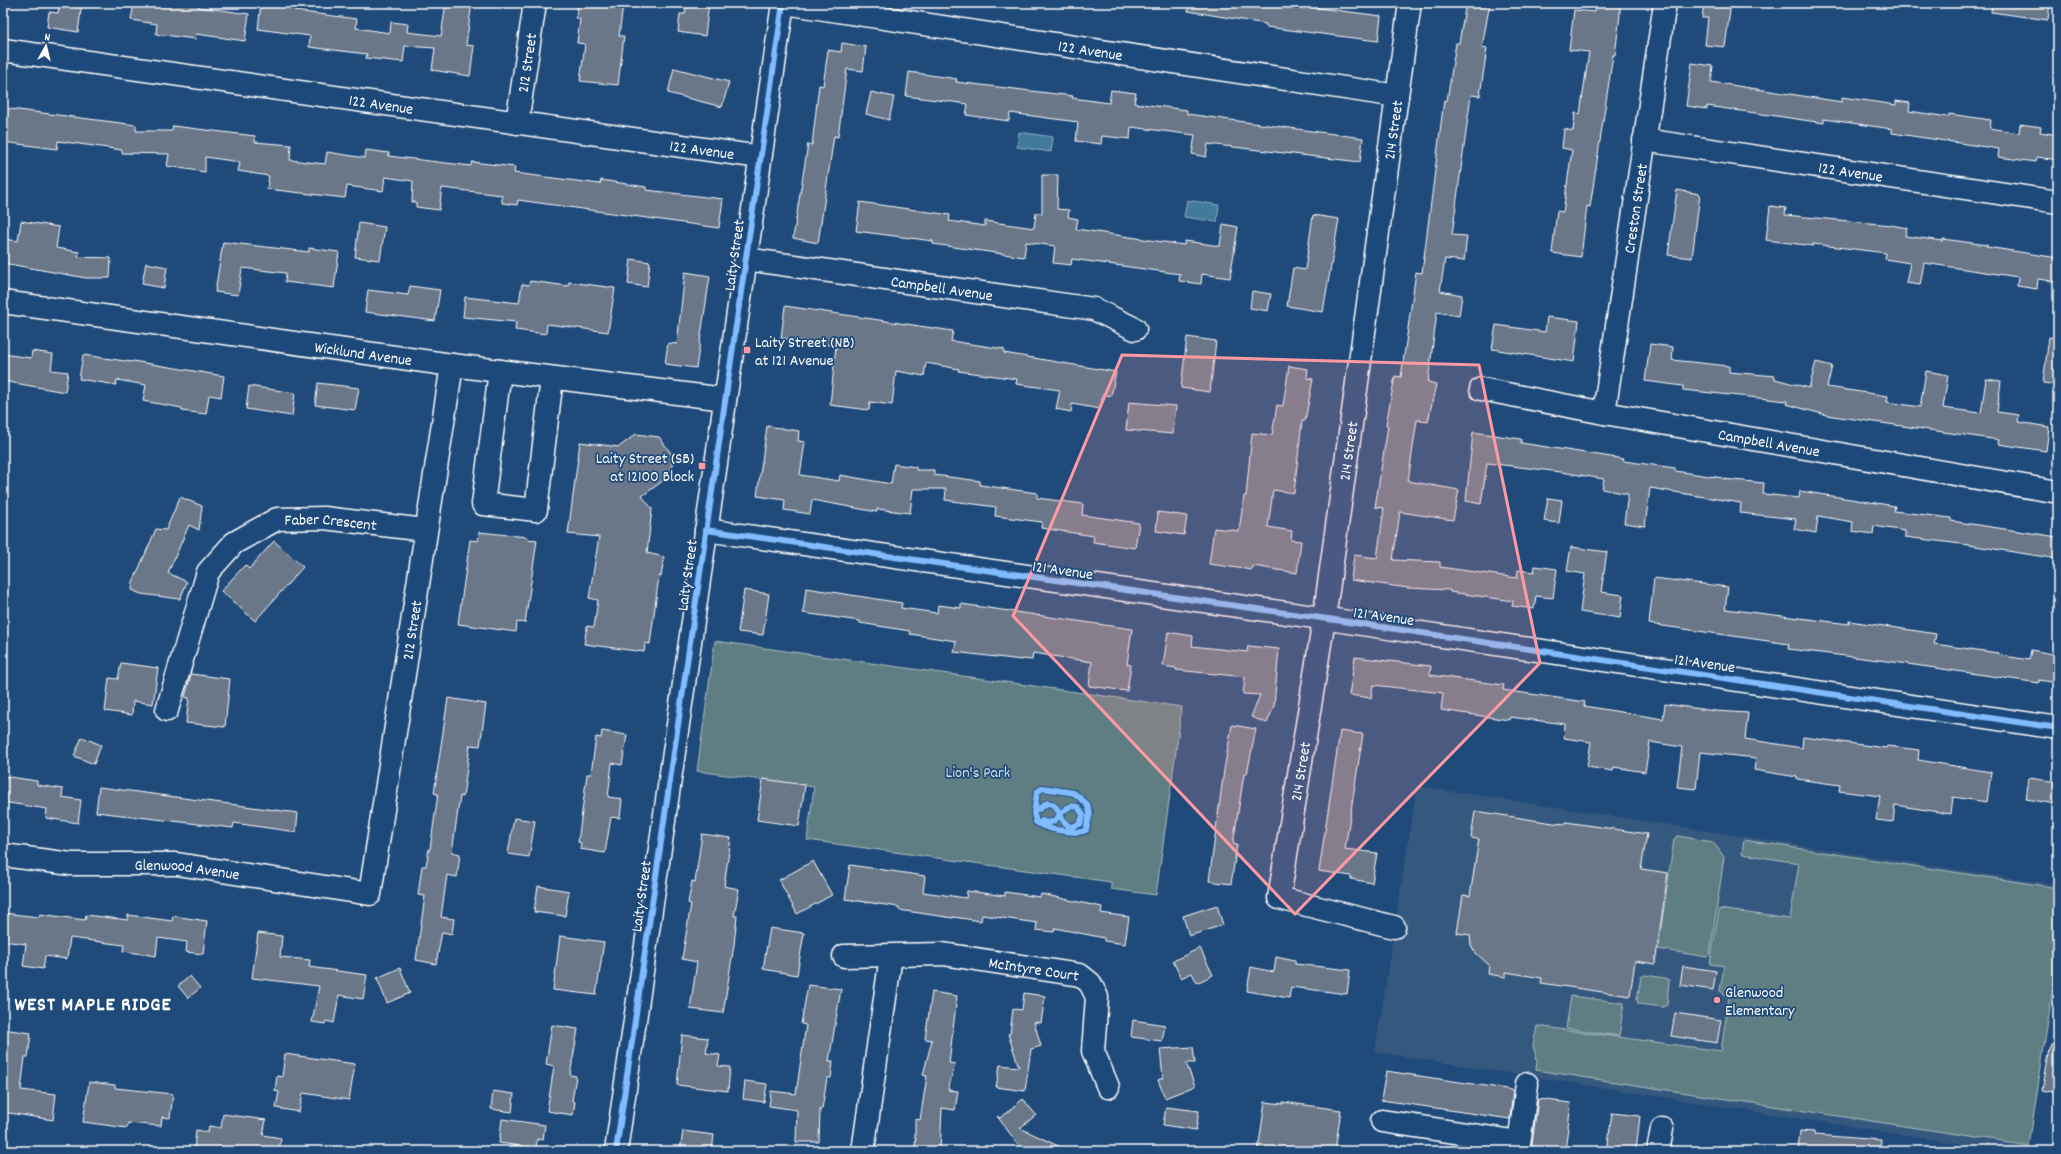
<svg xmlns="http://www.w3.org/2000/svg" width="2061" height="1154" font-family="Dekko,sans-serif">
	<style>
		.built { fill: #36587e }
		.green { fill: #5e7e83; stroke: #aebec1 }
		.water { fill: #427a9d; stroke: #8eafc4 }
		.building { fill: #6a7789; stroke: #fff }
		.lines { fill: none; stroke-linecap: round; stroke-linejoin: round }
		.minor-casing { stroke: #fff; stroke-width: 25 }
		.minor { stroke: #1f4a7a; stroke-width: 22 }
		.cycleway-casing { stroke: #1f4a7a; stroke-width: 8 }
		.cycleway { stroke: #80bcff; stroke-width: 6 }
		.marked { fill: #ff9aa2; fill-opacity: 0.2; stroke: #ff9aa2; stroke-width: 3; stroke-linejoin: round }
		.poi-dot { fill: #ff9aa2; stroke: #1f4a7a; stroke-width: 1.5 }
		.labels { text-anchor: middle; stroke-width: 3.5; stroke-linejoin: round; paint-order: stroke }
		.street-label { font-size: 16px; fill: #fff; stroke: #1f4a7a }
		.poi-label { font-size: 16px; fill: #fff; stroke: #1f4a7a; text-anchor: start }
		.park-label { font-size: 16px; fill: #d7dfe0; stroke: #1f4a7a }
		.district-label { font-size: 20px; font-weight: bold; letter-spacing: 1px; fill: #fff; stroke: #1f4a7a }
	</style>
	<rect width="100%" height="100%" fill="#1f4a7a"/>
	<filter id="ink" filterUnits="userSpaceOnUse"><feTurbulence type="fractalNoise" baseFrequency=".025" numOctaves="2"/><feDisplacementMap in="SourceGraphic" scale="8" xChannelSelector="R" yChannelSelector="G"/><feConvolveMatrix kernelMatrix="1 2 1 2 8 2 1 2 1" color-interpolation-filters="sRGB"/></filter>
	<g filter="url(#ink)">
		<path class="built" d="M1417,786L2058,885V948L2030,1151H2007L1375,1052Z"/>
		<g class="green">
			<path d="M715,641L1182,707L1156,895L1111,889V882L807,840L814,787L697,771Z"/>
			<path d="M1678,836L1713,842L1724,857L1710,954L1707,957L1658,949L1674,839Z"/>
			<path d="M1744,840L2058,888V955L2029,1145L1536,1070L1537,1060L1533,1046L1537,1026L1721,1051L1729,997L1720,991L1724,966L1710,964L1719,909L1790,919L1799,863L1742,854Z"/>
			<path d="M1645,975L1665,978L1669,980L1667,1005L1663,1007L1638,1004L1637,999L1641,977Z"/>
			<path d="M1571,996L1624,1003L1619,1036L1566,1028Z"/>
		</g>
		<g class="water">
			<path d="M1019,132L1053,137L1051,152L1017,147Z"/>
			<path d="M1187,200L1219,205L1217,222L1184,217Z"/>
		</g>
		<g class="building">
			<path d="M60,3H82L78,32L47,27L49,12L58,13Z"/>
			<path d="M134,3H184L199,5V7L249,14L245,41L196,34L195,39L156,34L157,24L131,20Z"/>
			<path d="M261,3L295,8V11L357,19L356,28L390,33L391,22L408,24L407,32L441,36L446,3H472L466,45L474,46L470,76L432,70L435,48L405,46L403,62L366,58L367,54L309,47L310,36L258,29Z"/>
			<path d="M578,3L623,5L619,36H624L618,85L580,81L585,44L577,43L580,19L576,18Z"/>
			<path d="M687,3H709L705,36L678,32L680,14H685Z"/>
			<path d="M1189,3H1280L1381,16L1378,41L1266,27V24L1188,11Z"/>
			<path d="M1466,3H1490L1482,47L1487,48L1480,96L1471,95L1452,235L1467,236L1464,261L1445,259L1440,291L1462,295L1459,316L1437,312L1428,382L1436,384L1428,422L1417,420L1408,481L1459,490L1453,520L1400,512L1393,560L1440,562V567L1517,578L1518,570L1534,572L1535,566L1557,569L1553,598L1536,596L1534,609L1512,606L1513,601L1450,592V590L1408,588L1351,580L1354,555L1377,558L1384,508L1375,507L1388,426L1386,425L1395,376L1401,377L1416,272L1422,273L1444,100L1447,101L1456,43H1459Z"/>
			<path d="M1596,3H1620V15L1615,55H1613L1590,207L1587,206L1581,257L1552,253L1557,211L1563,212L1572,150L1562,148L1564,129L1573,131L1575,113L1580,114L1589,52L1569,50L1574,10L1595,12Z"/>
			<path d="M1704,3H1731L1725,47L1705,45L1708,18H1702Z"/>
			<path d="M1992,3H2050L2048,20L1991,12Z"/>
			<path d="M842,43L866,47L863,71L847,69L838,137L834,136L818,243L793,238L808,144L812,145L819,85L823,86L828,50L841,52Z"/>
			<path d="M1692,63L1713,66L1711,82L1842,102V97L1896,105V101L1910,103L1909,111L1948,117L1949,114L1991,120L1990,128L2019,133L2020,124L2041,127L2040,132L2058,135V160L2037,157L2036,162L1998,157L1999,149L1892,133V129L1824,119V123L1707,106V109L1686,106Z"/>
			<path d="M674,68L729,82L722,107L668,93Z"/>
			<path d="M909,72L957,79L956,82L1073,96L1072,98L1109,103L1111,90L1136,93L1134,103L1187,110V114L1363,138L1360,162L1208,144L1206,157L1192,154L1195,135L1131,127L1130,139L1102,136L1101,144L1076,141L1078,122L1010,113L1009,121L966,115L968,104L906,96Z"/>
			<path d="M871,92L894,97L889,120L866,114Z"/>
			<path d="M3,108L136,125V131H172L173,126L255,136V142L291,145L290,160L325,164L327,152L365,158L366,150L389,153L388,156L471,166L472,162L515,167L514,173L600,184L601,180L646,187V190L723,199L719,228L518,200L517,205L502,203V195L442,188L439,210L416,207V202H412L413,181L385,177L383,191L347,186L345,198L267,189L269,176L238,171L240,162L205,157V172L167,166L169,154L122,153V150L58,141L57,149L3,142Z"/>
			<path d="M1042,175H1058L1057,209L1069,210L1068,217L1078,219L1076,229L1184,245L1185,241L1220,246L1223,224L1238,227L1230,278L1202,274L1201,284L1179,281L1180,274L1072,259L1071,265L1053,263L1055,246L1026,242L1024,257L933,244V241L856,231L860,202L950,215L949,221L985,226V221L1034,228L1036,213L1042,214Z"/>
			<path d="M1677,190L1700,194L1692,258L1668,255Z"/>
			<path d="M1770,206L1786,208L1785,215L1891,225L1907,228L1905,236L1943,241V239L1987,245V247L2058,258V282L2038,279L2037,289L2017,286L2018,277L1924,263L1920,285L1906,283L1910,263L1885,259L1886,253L1813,244V246L1766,240Z"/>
			<path d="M1313,215L1339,219L1323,312L1287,306L1293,268L1305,270Z"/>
			<path d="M21,221L59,227L56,248L79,252L78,257L111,258L110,278H86L3,263V239L18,241Z"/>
			<path d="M359,223L385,227L380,260L355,257Z"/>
			<path d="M223,242L309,252V248L339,252L334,288L285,282L286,273L242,268L238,295L215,292Z"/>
			<path d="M631,259L650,262L647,287L628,284Z"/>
			<path d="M146,263L167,267L164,288L142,284Z"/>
			<path d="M685,272L710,276L696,368L665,364L668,343L677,344Z"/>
			<path d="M530,281L568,286L569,282L615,288L608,332L547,324L546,334L515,330L516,322L463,317L465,297L519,303L522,284L529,285Z"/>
			<path d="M410,286L440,290L435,321L365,312L368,290L408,295Z"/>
			<path d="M1252,291L1271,294L1268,311L1250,308Z"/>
			<path d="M785,306L953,331L951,341L1004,349V353L1116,372L1111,396L1103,394L1100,409L1072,404L1071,412L1056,409L1060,390L1016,384L1017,379L958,371L959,369L926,363L924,376L896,371L892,405L870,402L869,410L830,405L836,346L781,338Z"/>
			<path d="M1547,317L1579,321L1574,362L1492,349L1496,325L1545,332Z"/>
			<path d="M1187,337L1216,341L1210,392L1181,388Z"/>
			<path d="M2049,337L2058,338V385L2043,383Z"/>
			<path d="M1650,344L1673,347L1672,360L1729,366V372L1775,376V379L1809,388L1816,362L1832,366L1827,387L1888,396L1887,402L1920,407L1926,371L1948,375L1943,408L1981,413L1986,379L2001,381L1997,412L2019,415L2018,422L2049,427L2046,451L1998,444L1999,440L1826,415L1786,404L1787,401L1683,390V386L1645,381Z"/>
			<path d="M32,351L53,354L51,370L68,372L65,392L3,381V354L31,358Z"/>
			<path d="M83,355L132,362L133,361L224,376L221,397L209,395L206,414L182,411V408L143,401L146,385L117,380L116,385L79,379Z"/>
			<path d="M1289,366L1308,369L1307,378L1313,379L1305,421H1302L1294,493L1273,490L1268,527L1292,531L1291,540L1301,541L1297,573L1253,566L1252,570L1209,564L1214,528L1239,531L1244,496H1246L1252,433L1272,435L1277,405L1283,406Z"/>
			<path d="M318,383L359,388L355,410L315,405Z"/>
			<path d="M249,386L295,393L292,416L246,409Z"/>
			<path d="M1129,402L1176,406L1173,434L1126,430Z"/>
			<path d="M767,426L799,431L798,441L805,442L800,475L839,481L840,475L891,484L894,464L916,467V470H934V475L980,481V485L1037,493V498L1083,504L1082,515L1139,523L1135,548L1093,542L1094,536L1041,528L1042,522L995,516L996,507L945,500L946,489H913L910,513L877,509V512L812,500L810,514L784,510L785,500L757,496Z"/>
			<path d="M1473,432L1521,439V443L1624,459L1623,461L1675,468V471L1723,478V479L1764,483L1763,494L1799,498L1800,491L1895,506L1894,511L1951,518V521L2058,537V559L1969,545L1905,537V531L1874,526L1873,534L1852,531L1853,522L1818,516L1816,533L1794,529L1796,519L1740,513L1741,503L1650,488L1645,526L1624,523L1628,494L1602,489L1604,479L1561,472L1487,463L1481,504L1466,501Z"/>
			<path d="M636,434L659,437L673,456L671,475L642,496L652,509L647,553L664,557L661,577L659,576L650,644L645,643L644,652L584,644L587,626L594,627L598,600L589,598L599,537L568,534L580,442L619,447Z"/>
			<path d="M180,497L202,506L199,530L189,525L168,573L187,582L180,599L141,594L132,590L133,582L156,529L166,530Z"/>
			<path d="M1548,498L1562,500L1559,523L1544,521Z"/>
			<path d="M1158,512L1187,516L1184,535L1156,531Z"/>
			<path d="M479,532L527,537V539L537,540L525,623L517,622L516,632L458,624L470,540L478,541Z"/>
			<path d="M274,541L303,567L255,621L221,591L245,565L249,569Z"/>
			<path d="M1571,547L1607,552L1601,592L1623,595L1620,618L1580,612L1585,574L1567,571Z"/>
			<path d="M1654,578L1728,587L1725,609L1849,624V621L1891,627L1936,634L1934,644L1998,653V655L2029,660L2031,650L2058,655V683L2039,680V683L1887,661L1788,649L1789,644L1649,624Z"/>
			<path d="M806,588L902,603L901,608L937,613L938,605L961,608V604L1132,629L1127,664L1131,665L1127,691L1089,686L1092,662L1033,653L1032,660L1022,659V660L954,652L956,641L910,634V631L860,623V621L803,613Z"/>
			<path d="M744,590L769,594L763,635L738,632Z"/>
			<path d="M1168,632L1193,636L1192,646L1247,652L1248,646L1279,649L1274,706L1267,723L1251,717L1260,695L1243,694L1245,677L1176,670V668L1163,666Z"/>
			<path d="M1355,657L1431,666L1430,675L1504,685L1503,690L1585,702L1584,706L1663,719L1665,704L1715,711L1748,713L1745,739L1802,748L1803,737L1886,748L1887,746L1919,750L1918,760L1991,772L1987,802L1953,797L1951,814L1895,805L1893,822L1876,820L1880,796L1839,791L1840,785L1797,779V777L1754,770L1756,758L1700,752L1696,789L1677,787L1682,747L1650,742L1645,772L1614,767L1613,771L1587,767L1591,742L1564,738L1565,724L1510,717L1509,720L1441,710L1443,693L1373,685L1371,698L1349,695Z"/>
			<path d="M121,663L158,668L153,704L133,701L132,715L105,711L109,678L118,679Z"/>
			<path d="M191,674L230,679L225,727L186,723L189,698L185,697Z"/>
			<path d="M448,698L486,704L480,746L470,745L463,797L460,796L452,852L460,854L457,877L447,875L441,917L454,919L452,934L442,932L436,964L416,960L425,896L418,895L422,866H426L429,849H430L438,794L434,793Z"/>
			<path d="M1232,725L1256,729L1247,774H1244L1233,844L1237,845L1231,884L1209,881L1224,770Z"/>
			<path d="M602,731L627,735L622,765L612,763L608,797L622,799L620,818L611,817L605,853L580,849L581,843L578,842L587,774H591L596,737L601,738Z"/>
			<path d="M1340,731L1363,734L1345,849L1377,853L1372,883L1351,879V876L1319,871Z"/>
			<path d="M82,737L101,745L94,764L74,756Z"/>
			<path d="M3,776L37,781V785L63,789L62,797L81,800L78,823L46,818L47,809L3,802Z"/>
			<path d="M2029,778L2058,782L2057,804L2026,799Z"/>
			<path d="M763,779L805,785L799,826L757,820Z"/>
			<path d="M99,787L298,813L296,832L234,823L233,828L96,812Z"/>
			<path d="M1475,811L1553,823L1565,824L1566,822L1647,834L1641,869L1668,873L1655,964L1635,961L1630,996L1541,983L1542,978L1506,972V977L1488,974L1489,965L1475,952L1471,945L1470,935L1457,933L1463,895L1470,896L1479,839L1471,838Z"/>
			<path d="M514,818L535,821L529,857L508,854Z"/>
			<path d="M702,834L731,838L724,886L739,889L734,916H737L734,945L723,1013L690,1009L697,962L682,959L691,904L688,903L692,881L695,882Z"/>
			<path d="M813,861L832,895L797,914L779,880Z"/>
			<path d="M850,865L925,876L923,892L966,898L967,891L1005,896V892L1040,897L1041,894L1102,907L1101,913L1129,917L1125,944L1104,941V938L1055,928L1054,932L1036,930L1037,923L982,915L981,921L953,917V918L899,910V907L845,899Z"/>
			<path d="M538,886L569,891L565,916L534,912Z"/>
			<path d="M1217,905L1223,925L1189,936L1183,916Z"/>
			<path d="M3,913L39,917L40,914L85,920L86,915L128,920V915L172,921L173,916L207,921L203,954L186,952L187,942L158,938L156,956L123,951L124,945L70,938L67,959L45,956L43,969L23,966L26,944L3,941Z"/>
			<path d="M770,928L804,933L797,975L763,969Z"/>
			<path d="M258,933L282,936L280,957L310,960L309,967L367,975L363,999L339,995L334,1023L326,1021L325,1024L312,1022L319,986L252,978Z"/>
			<path d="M560,936L604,942L596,995L553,990Z"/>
			<path d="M1200,948L1213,975L1197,983L1192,973L1181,978L1173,961Z"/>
			<path d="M1276,957L1295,961V964L1350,970L1347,994L1291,987L1289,998L1247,991L1251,967L1274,972Z"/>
			<path d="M1683,966L1716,971L1713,990L1680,985Z"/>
			<path d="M400,968L410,993L387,1003L377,978Z"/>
			<path d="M190,976L200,988L188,998L178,986Z"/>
			<path d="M808,985L841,989L829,1061H833L831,1078H827L822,1109H820L819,1142H796L797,1110L769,1106L771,1091L796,1094L806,1025L801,1024Z"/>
			<path d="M932,992L957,996L949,1063L955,1064L948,1090L958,1091L955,1110L942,1108L940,1151H914L916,1138H915V1119L920,1120L927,1076L923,1075L932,1040L925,1039Z"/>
			<path d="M1024,993L1045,996L1041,1023L1034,1022L1041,1046L1031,1049L1025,1091L996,1087L1000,1065L1019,1067L1008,1034H1010L1013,1009L1022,1010Z"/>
			<path d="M1675,1013L1721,1020L1717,1043L1671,1036Z"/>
			<path d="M1133,1020L1165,1025L1162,1041L1131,1037Z"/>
			<path d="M552,1025L578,1029L570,1075L576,1076L572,1101L575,1102L573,1115L547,1111L554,1066L546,1064Z"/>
			<path d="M3,1029L31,1033L28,1057H25L21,1090L56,1094L53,1120L3,1112Z"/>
			<path d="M682,1035L708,1038L706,1053L720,1055L718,1066L730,1067L728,1091L677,1085Z"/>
			<path d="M2051,1045H2058V1092L2042,1089Z"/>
			<path d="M1193,1047L1195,1063H1186L1195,1086L1165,1098L1158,1080L1163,1078L1160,1049Z"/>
			<path d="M285,1054L355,1064L349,1100L303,1093L299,1112L276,1108L279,1092L275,1091L277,1076L282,1077Z"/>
			<path d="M1386,1071L1513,1090L1510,1119L1381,1100Z"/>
			<path d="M745,1081L767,1084L764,1102L743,1099Z"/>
			<path d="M89,1082L115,1085V1088L173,1094L170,1118L162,1117L161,1126L128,1123L127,1128L83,1122Z"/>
			<path d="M493,1091L514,1094L512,1112L491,1109Z"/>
			<path d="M1023,1099L1036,1115L1020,1128L1069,1151H1023L997,1116L1000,1118Z"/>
			<path d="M1538,1099L1571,1103L1565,1151H1531Z"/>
			<path d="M1265,1102L1283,1104V1102L1341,1110L1335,1151H1258Z"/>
			<path d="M1166,1107L1199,1111L1196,1130L1163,1125Z"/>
			<path d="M1612,1113L1640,1116L1636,1151H1607Z"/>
			<path d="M223,1114L266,1120L263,1135L281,1138L279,1151H194L196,1130L208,1132L209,1126L221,1128Z"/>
			<path d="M502,1119L545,1125L543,1140L537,1139L536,1148L499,1143Z"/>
			<path d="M683,1131L714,1135L712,1151H680Z"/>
			<path d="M1800,1131L1814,1132V1135L1881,1140L1880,1151H1798Z"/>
		</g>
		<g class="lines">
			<g class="minor-casing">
				<g id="minor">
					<path id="s1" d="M785,3L1397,96"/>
					<path id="s2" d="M3,50L760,157"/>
					<path id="s3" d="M517,123L535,3"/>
					<path id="s4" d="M1644,140L2058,202"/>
					<path id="s5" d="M746,259L1094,309L1135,329"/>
					<path id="s6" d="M3,302L452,365L725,399"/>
					<path d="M500,371L483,504L536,510L552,378"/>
					<path id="s7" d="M1481,389L1604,413L2058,492"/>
					<path id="s8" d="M1604,413L1665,3"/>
					<path d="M706,530L1335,620L2058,728"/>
					<path id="s9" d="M167,710L208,572L234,543L277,519L324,518L425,530"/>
					<path id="s10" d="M3,855L71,864H177L370,894L452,365"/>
					<path id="s11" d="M1394,927L1279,898L1324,619L1410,3"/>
					<path id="s12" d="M844,956L943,954L1080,975L1090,983L1097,997L1093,1051L1108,1087"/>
					<path d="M1382,1121L1519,1142"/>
					<path d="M616,1151L783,3"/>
					<path d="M863,1151L891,956"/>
					<path d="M1518,1151L1527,1084"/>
					<path d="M1658,1151L1662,1129"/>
				</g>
			</g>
			<use href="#minor" class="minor"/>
			<g class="cycleway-casing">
				<g id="cycleway">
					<path d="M706,530L1335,620L2058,728"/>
					<path d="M1043,788L1074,793L1087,804L1090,813L1086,830C1078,835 1043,829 1036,822L1034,813L1037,792Z"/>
					<path d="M1039,809L1047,803C1061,804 1058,821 1070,827L1080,824L1083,815L1078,807C1060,801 1059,830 1042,821"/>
					<path d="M616,1151L783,3"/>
				</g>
			</g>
			<use href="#cycleway" class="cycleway"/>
		</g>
	</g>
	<path class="marked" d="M1122,355L1479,365L1540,663L1295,914L1013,616Z"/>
	<g class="poi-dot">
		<rect x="743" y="346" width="8" height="8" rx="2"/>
		<rect x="698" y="462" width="8" height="8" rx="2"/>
		<circle cx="1717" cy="1000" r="4"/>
	</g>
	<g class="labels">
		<g class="street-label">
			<text dy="6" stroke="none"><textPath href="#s1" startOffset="309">122 Avenue</textPath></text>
			<text dy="6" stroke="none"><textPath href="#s3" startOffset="61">212 Street</textPath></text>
			<text dy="6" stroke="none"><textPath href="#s2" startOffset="382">122 Avenue</textPath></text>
			<text dy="6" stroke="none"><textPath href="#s11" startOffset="895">214 Street</textPath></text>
			<text dy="6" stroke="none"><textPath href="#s2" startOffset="706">122 Avenue</textPath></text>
			<text dy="6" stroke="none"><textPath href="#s4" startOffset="209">122 Avenue</textPath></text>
			<text dy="6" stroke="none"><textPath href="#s8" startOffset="207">Creston Street</textPath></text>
			<text transform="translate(733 255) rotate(-82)" y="6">Laity Street</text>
			<text dy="6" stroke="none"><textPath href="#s5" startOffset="198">Campbell Avenue</textPath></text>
			<text dy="6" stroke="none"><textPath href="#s6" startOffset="364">Wicklund Avenue</textPath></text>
			<text dy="6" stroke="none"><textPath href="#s7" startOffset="293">Campbell Avenue</textPath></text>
			<text dy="6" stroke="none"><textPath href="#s11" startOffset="571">214 Street</textPath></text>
			<text dy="6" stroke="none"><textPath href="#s9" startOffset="286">Faber Crescent</textPath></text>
			<text transform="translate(1063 569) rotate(8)" y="6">121 Avenue</text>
			<text transform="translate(686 575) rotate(-82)" y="6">Laity Street</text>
			<text transform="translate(1384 615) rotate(8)" y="6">121 Avenue</text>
			<text dy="6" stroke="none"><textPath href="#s10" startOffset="637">212 Street</textPath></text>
			<text transform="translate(1705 662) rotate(8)" y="6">121 Avenue</text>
			<text dy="6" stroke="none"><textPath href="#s11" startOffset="247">214 Street</textPath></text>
			<text dy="6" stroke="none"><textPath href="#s10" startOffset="185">Glenwood Avenue</textPath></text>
			<text transform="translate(640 896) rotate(-82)" y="6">Laity Street</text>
			<text dy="6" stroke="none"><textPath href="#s12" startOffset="191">McIntyre Court</textPath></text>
		</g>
		<g class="poi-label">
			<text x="755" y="347">Laity Street (NB)<tspan x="755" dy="18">at 121 Avenue</tspan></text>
			<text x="694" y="463" text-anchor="end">Laity Street (SB)<tspan x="694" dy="18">at 12100 Block</tspan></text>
			<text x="1725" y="997">Glenwood<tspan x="1725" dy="18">Elementary</tspan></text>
		</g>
		<g class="park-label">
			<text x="978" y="777">Lion's Park</text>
		</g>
		<g class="district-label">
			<text x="93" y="1010">WEST MAPLE RIDGE</text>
		</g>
	</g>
	<rect width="2061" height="1154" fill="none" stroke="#1f4a7a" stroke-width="16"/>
	<rect x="8" y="8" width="2045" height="1138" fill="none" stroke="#fff" stroke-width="1.5" filter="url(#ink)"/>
	<g transform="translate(46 46) rotate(8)" stroke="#1f4a7a" stroke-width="3" paint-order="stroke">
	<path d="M0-3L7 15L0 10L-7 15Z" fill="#ffffff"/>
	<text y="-6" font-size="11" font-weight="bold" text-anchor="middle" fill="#ffffff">N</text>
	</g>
</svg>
